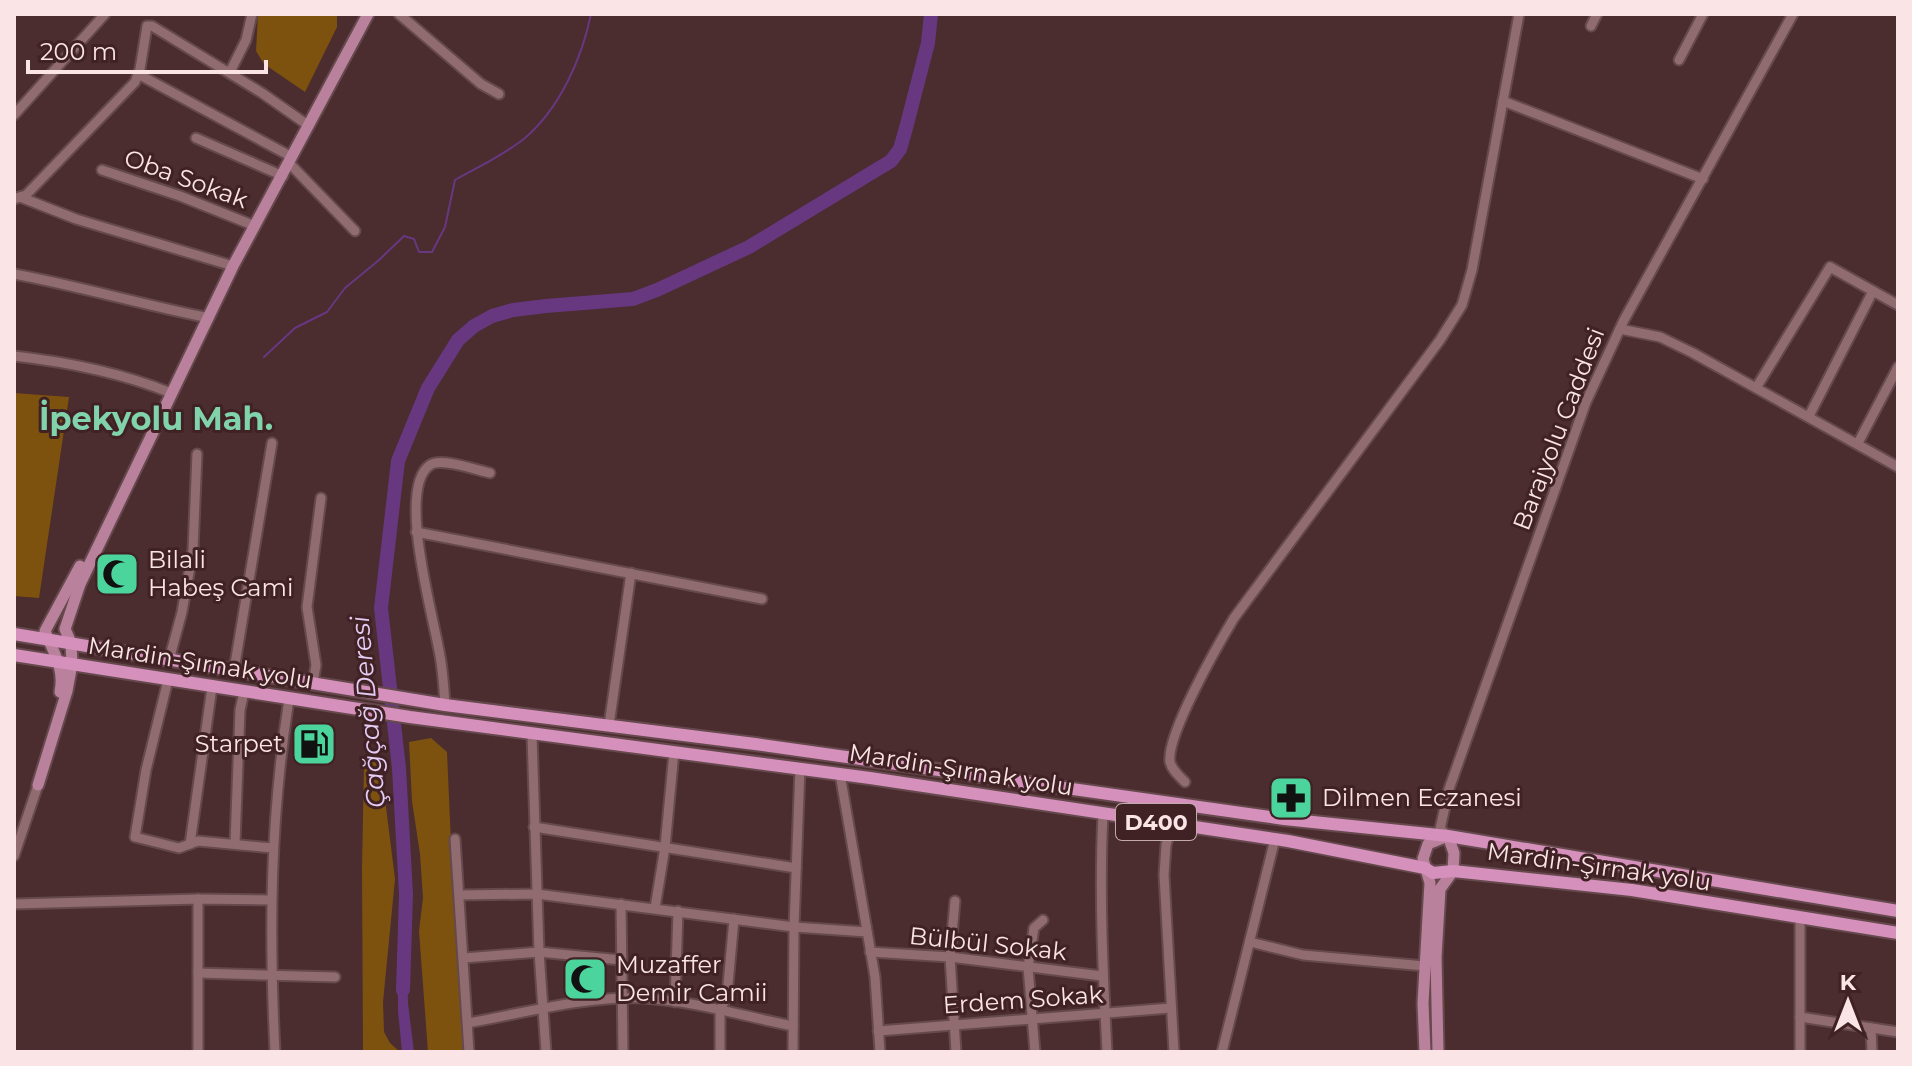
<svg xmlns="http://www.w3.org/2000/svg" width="1912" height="1066" font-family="Montserrat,sans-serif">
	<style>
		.green { fill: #7d520e }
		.water { fill: #673880 }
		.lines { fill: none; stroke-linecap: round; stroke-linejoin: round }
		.stream { stroke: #673880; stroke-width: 2 }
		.river { stroke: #673880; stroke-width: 14 }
		.minor-casing { stroke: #65494d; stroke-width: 13 }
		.major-casing { stroke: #65494d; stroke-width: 15 }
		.highway-casing { stroke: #65494d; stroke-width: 16 }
		.minor { stroke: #906b6f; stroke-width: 9 }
		.major { stroke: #ba819d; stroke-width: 11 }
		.highway { stroke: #d690bc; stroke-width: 12 }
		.labels { text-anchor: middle; stroke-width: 6; stroke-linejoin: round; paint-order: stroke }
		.shield { fill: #402225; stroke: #c2aaac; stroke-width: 2 }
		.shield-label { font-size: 22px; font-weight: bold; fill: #fae4e6 }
		.street-label { font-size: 24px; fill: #fae4e6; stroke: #402225 }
		.poi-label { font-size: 24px; fill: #fae4e6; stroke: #402225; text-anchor: start }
		.water-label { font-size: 26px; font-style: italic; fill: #e5cdf6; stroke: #402225 }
		.district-label { font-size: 32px; font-weight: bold; fill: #80d3ab; stroke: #402225 }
	</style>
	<rect width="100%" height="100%" fill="#4b2c2f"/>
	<g class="green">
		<path d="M258,14H337V27L305,92L264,64L256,51Z"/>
		<path d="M14,393L69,397L39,598L14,596Z"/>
		<path d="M431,738L447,752L454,911L466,1052H428L419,931L423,898L420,854L412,801L409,742Z"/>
		<path d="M380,759L395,879L383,1002L384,1032L390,1043L400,1052H363L362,868L364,764Z"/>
	</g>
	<path class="water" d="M403,972L407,975L408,1003L414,1052H402L398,1011V975Z"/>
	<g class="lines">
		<path class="stream" d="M264,357L295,328L327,312L345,288L379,260L404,236L414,239L419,252H432L445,227L455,180C478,167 504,155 525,138C560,108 582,58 591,14"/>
		<path class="river" d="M403,990L406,894L399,768L381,608L398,461L428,388L458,340L474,326L492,316L513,310L546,306L633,299L657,290L749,247L891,161L900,149L906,128L928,43L931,14"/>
		<g class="minor-casing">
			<g id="minor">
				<path d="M399,14L481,84L499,94"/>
				<path d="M1591,26L1597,14"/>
				<path d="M1679,60L1703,14"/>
				<path d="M230,72L246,40L252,14"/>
				<path d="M138,74L292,157"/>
				<path d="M1503,101L1703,179"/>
				<path d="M14,115L105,14"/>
				<path d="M196,138L283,176"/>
				<path d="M289,163L355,231"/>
				<path d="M102,170L180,196L255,226"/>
				<path d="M20,197L76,219L233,266"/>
				<path d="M14,199L26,195L135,82L140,69L147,26H152L262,93L309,126"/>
				<path d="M14,274C79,286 143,305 209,318"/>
				<path d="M1620,329L1660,337L1693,353L1898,467"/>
				<path d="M14,356C67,362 122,373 171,393"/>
				<path d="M1756,388L1830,267L1898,305"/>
				<path d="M1809,416L1873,291"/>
				<path d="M1858,443L1898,367"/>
				<path d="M416,532L762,599"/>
				<path d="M169,660L182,612L193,550L197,454"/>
				<path d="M234,670L272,443"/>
				<path d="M168,680L146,770L135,837L179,848L198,841L272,848"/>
				<path d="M313,683L316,665L307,607L321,498"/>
				<path d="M445,705C444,689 443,672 440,656C434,618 396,488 430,465C441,457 476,470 490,473"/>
				<path d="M609,725L631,573"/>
				<path d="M532,735L539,952L546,1052"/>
				<path d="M840,774L875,977L880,1052"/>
				<path d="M1185,782C1179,776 1172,770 1170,762C1166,735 1219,643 1234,618L1440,340L1462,305L1472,270L1519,14"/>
				<path d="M1103,814C1099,894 1103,973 1107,1052"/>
				<path d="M1172,824L1166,845L1164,875L1174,1052"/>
				<path d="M534,827L796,868"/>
				<path d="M1447,835L1440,829L1449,789L1586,402L1624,320L1793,14"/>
				<path d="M455,839L469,1052"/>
				<path d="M235,843L240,710L244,692"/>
				<path d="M190,844L212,687"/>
				<path d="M14,856L38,785"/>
				<path d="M460,895L537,894L794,927L867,932"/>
				<path d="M955,901L950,957L956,1052"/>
				<path d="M14,904L198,899L271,900"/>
				<path d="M621,904L623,1052"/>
				<path d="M655,908L665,847L674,752"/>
				<path d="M1250,942L1303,955L1425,966"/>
				<path d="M870,952L950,957L1102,976"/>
				<path d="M464,958L539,952L621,960"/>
				<path d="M198,973L335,977"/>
				<path d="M675,1002L678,911"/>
				<path d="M1800,1017L1898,1032"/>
				<path d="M468,1023C523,1013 587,996 643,998C694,1001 743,1016 793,1026"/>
				<path d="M1871,1028L1872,1052"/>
				<path d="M878,1031L1171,1008"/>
				<path d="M198,1052V899"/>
				<path d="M275,1052C269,929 270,821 289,699"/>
				<path d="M720,1052V1011L727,995L734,919"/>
				<path d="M793,1052L794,927L800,768"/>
				<path d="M1035,1052L1028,967L1034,928L1043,920"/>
				<path d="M1222,1052L1275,839"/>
				<path d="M1800,1052V919"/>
			</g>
		</g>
		<g class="major-casing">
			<g id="major">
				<path d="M60,692C65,668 53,652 45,631L80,566"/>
				<path d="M38,785L67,691L72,664L71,643L65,629L80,584L233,266L368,14"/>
				<path d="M1425,1052L1423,1003L1430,883L1423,859L1428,844L1448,836L1454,853L1453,871L1440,889L1436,957L1438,1052"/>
			</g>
		</g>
		<g class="highway-casing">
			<g id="highway">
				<path d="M14,634L445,705L755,744L1284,819L1448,836L1898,911"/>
				<path d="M14,655L410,717L870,778L1288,841L1425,868L1433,873L1453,871L1632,890L1898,933"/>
			</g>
		</g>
		<use href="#minor" class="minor"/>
		<use href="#major" class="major"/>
		<use href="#highway" class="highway"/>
	</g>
	<defs>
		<g id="mosque-square" transform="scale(2.3)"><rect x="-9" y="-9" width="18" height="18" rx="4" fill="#4bd49b" stroke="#402225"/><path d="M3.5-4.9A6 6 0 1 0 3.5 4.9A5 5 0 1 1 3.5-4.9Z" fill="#111"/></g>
		<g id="fuel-square" transform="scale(2.3)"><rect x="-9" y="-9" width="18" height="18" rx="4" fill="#4bd49b" stroke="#402225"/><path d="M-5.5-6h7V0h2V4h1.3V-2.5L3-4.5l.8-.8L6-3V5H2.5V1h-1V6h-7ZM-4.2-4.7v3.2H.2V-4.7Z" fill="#111"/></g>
		<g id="pharmacy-square" transform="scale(2.3)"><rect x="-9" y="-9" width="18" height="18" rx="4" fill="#4bd49b" stroke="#402225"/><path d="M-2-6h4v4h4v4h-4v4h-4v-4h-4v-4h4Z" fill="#111"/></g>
	</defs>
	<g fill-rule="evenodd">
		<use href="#mosque-square" x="117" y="574"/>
		<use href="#fuel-square" x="314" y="744"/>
		<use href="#pharmacy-square" x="1291" y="798"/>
		<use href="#mosque-square" x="585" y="979"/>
	</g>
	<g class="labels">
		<rect class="shield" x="1116" y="804" width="80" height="36" rx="6"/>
		<g class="shield-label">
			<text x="1156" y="830">D400</text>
		</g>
		<g class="street-label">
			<text transform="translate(186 179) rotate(20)" y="8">Oba Sokak</text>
			<text transform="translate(1559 429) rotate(-69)" y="8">Barajyolu Caddesi</text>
			<text transform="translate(200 663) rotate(9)" y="8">Mardin-Şırnak yolu</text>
			<text transform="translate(961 770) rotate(9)" y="8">Mardin-Şırnak yolu</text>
			<text transform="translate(1599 867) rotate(8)" y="8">Mardin-Şırnak yolu</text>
			<text transform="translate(988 944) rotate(6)" y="8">Bülbül Sokak</text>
			<text transform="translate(1023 1000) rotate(-4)" y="8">Erdem Sokak</text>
		</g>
		<g class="poi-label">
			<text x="148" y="568">Bilali<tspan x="148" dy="28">Habeş Cami</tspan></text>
			<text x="283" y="752" text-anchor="end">Starpet</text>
			<text x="1322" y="806">Dilmen Eczanesi</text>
			<text x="616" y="973">Muzaffer<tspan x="616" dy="28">Demir Camii</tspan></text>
		</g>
		<g class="water-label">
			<text transform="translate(368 712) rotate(-95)" y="9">Çağçağ Deresi</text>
		</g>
		<g class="district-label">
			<text x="156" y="430">İpekyolu Mah.</text>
		</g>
	</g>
	<rect width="1912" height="1066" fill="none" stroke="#fae4e6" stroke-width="32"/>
	<g transform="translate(1848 1002)" stroke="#402225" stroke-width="6" paint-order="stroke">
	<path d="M0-6L14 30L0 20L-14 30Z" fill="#fae4e6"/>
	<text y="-12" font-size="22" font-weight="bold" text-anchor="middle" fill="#fae4e6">K</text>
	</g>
	<path d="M28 60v12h238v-12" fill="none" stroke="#fae4e6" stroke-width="4"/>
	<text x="40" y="60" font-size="24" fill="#fae4e6" stroke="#402225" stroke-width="6" paint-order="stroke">200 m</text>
</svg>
